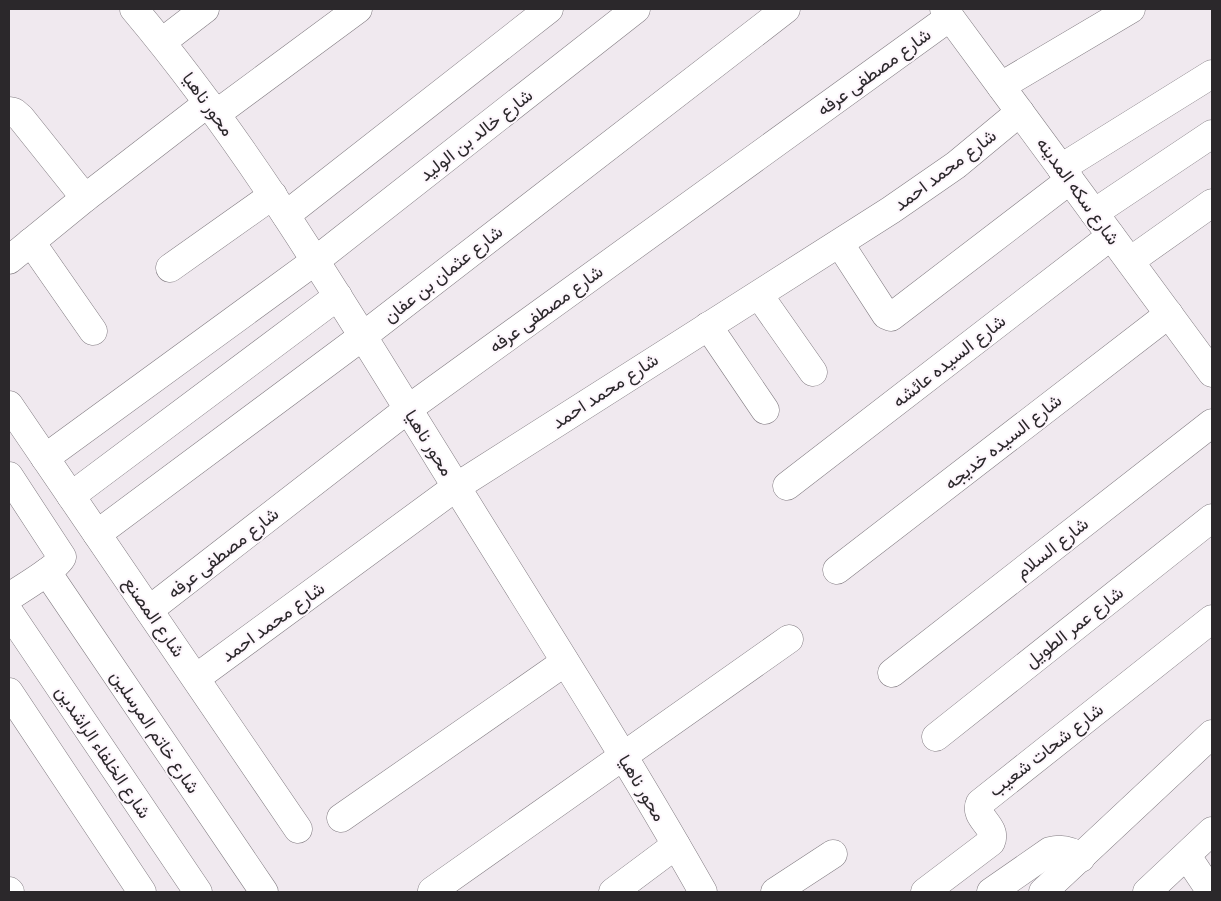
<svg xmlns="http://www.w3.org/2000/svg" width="1221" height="901" font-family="'Fira Sans Condensed',Vazirmatn,sans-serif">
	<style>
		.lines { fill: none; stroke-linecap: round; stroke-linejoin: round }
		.minor-casing { stroke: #827c82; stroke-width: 29 }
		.major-casing { stroke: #827c82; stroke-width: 29 }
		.minor { stroke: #fff; stroke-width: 28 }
		.major { stroke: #fff; stroke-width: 28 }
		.labels { text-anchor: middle; stroke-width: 4; stroke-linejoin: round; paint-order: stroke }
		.street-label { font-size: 18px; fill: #2b282b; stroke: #fdf6fc }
	</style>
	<rect width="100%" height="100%" fill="#f0e9ef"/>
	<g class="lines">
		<g class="minor-casing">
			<g id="minor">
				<path d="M944,9L1212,373"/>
				<path d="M162,42L205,9"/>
				<path d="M1001,86L1131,9"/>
				<path d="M9,111L14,112L21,118L85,198"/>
				<path d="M216,114L358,9"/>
				<path d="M1061,168L1212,74"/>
				<path d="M1094,213L1212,134"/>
				<path d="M286,215L549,9"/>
				<path d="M31,242L93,331"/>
				<path d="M840,244L886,315L891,317L1070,180"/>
				<path d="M9,260L85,198L208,103"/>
				<path d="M1130,261L1212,203"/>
				<path d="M170,268L273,195"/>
				<path d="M759,295L813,372"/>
				<path d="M708,326L765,410"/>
				<path d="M9,405L298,829"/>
				<path d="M45,458L315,261L636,9"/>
				<path d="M9,476L62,557C58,567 20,590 9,597"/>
				<path d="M787,486L1111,236"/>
				<path d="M71,496L338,296"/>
				<path d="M97,534L363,336L786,9"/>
				<path d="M837,570L1169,314"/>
				<path d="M47,572L264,892"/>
				<path d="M149,610L408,409L950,17"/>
				<path d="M9,612L198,892"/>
				<path d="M892,673L1212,423"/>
				<path d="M196,678L456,487L891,210L956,165L1020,112"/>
				<path d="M9,692L142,892"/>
				<path d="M936,737L1212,518"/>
				<path d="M341,818L565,662"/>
				<path d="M1187,856L1211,892"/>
				<path d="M9,891L10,892"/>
				<path d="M432,891L789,639"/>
				<path d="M613,892L676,845"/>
				<path d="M775,892L833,854"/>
				<path d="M925,892L991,842C998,826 973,818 980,803L1212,619"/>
				<path d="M991,892L1050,851C1062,848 1071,850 1081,858"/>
				<path d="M1043,892L1212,734"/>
				<path d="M1147,892L1212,831"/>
			</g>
		</g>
		<g class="major-casing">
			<path id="major" d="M134,9C251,148 343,305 439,459C528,603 620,745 703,892"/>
		</g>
		<use href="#minor" class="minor"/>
		<use href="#major" class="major"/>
	</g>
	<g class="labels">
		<g class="street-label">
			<text transform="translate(874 72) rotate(-36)" y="6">شارع مصطفى عرفه</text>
			<text transform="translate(208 104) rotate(54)" y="6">محور ناهيا</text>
			<text transform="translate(476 135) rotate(-38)" y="6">شارع خالد بن الوليد</text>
			<text transform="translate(945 170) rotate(-37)" y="6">شارع محمد احمد</text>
			<text transform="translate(1078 191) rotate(54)" y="6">شارع سكه المدينه</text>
			<text transform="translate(443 274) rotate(-38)" y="6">شارع عثمان بن عفان</text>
			<text transform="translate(546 309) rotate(-36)" y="6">شارع مصطفى عرفه</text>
			<text transform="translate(949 361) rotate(-38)" y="6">شارع السيده عائشه</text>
			<text transform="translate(605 391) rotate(-33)" y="6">شارع محمد احمد</text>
			<text transform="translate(1003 442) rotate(-38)" y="6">شارع السيده خديجه</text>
			<text transform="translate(429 443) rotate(58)" y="6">محور ناهيا</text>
			<text transform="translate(1052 548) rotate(-38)" y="6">شارع السلام</text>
			<text transform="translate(223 553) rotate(-38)" y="6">شارع مصطفى عرفه</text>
			<text transform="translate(154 617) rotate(55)" y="6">شارع المصنع</text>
			<text transform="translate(273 622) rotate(-36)" y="6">شارع محمد احمد</text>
			<text transform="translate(1074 627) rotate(-38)" y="6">شارع عمر الطويل</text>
			<text transform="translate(155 732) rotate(56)" y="6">شارع خاتم المرسلين</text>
			<text transform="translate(1046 750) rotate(-38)" y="6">شارع شحات شعيب</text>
			<text transform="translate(103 752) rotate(56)" y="6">شارع الخلفاء الراشدين</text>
			<text transform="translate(642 788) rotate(59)" y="6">محور ناهيا</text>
		</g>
	</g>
	<rect width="1221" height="901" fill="none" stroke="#2b282b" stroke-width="20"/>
</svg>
